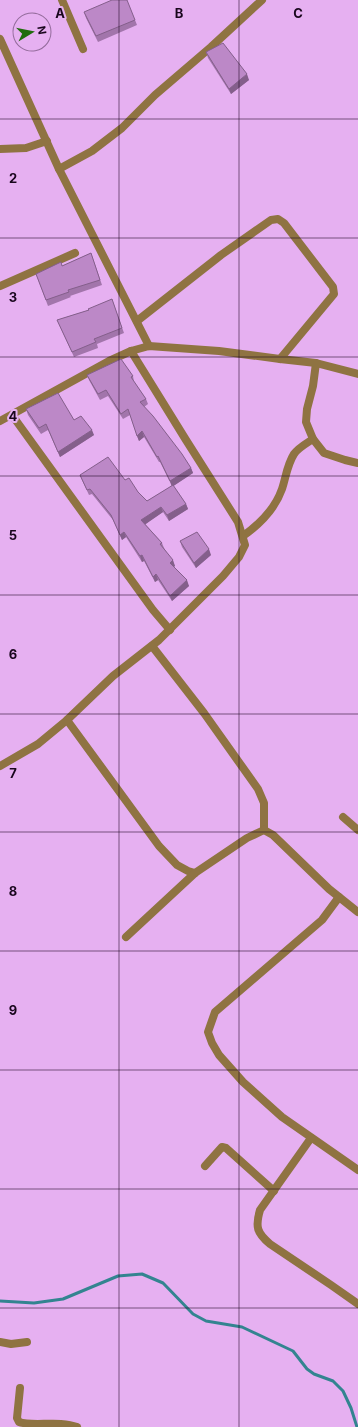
<svg xmlns="http://www.w3.org/2000/svg" width="358" height="1427" font-family="Inter,sans-serif">
	<style>
		.lines { fill: none; stroke-linecap: round; stroke-linejoin: round }
		.stream { stroke: #338490; stroke-width: 3 }
		.street { stroke: #8f7342; stroke-width: 8 }
		.wall { fill: #a275ab }
		.shaded-wall { fill: #845f8b }
		.building { fill: #bc88c7; stroke: #845f8b }
		.grid { fill: none; stroke: #19061d; stroke-width: 1; stroke-opacity: 0.55 }
		.grid-label { font-size: 13px; text-anchor: middle; font-weight: bold; fill: #19061d; stroke: #e6b0f1; stroke-width: 4; stroke-linejoin: round; paint-order: stroke }
	</style>
	<rect width="100%" height="100%" fill="#e6b0f1"/>
	<g class="lines">
		<path class="stream" d="M0,1301L34,1303L63,1299L118,1276L142,1274L163,1283L193,1314L206,1321L242,1327L293,1351L307,1369L314,1374L333,1381L343,1391L351,1408L357,1427"/>
		<g class="street">
			<path d="M62,0L83,49"/>
			<path d="M0,39L59,169L149,346"/>
			<path d="M0,149L26,148L47,141"/>
			<path d="M59,169L92,151L122,128L155,95L211,47L262,0"/>
			<path d="M0,286L75,253"/>
			<path d="M137,321L221,255L271,220L278,219L284,223L333,287L334,294L280,359"/>
			<path d="M316,363L313,386L307,409L306,422L313,439L324,453L345,460L358,463"/>
			<path d="M12,415L153,610L170,630"/>
			<path d="M0,421L109,361L131,351L149,346L219,351L280,359L316,363L358,374"/>
			<path d="M243,536C260,524 275,509 282,489C286,477 287,465 294,454C298,448 307,443 313,439"/>
			<path d="M152,646L204,713L258,789L264,803V830"/>
			<path d="M67,720L159,846L177,865L188,871L195,873"/>
			<path d="M0,766L38,744L67,720L113,676L159,640L223,576L239,557L245,545L238,522L186,440L131,351"/>
			<path d="M343,817L358,830"/>
			<path d="M264,830L273,835L329,889L358,912"/>
			<path d="M339,897L322,920L215,1012L208,1032L212,1043L219,1055L243,1082L282,1117L358,1170"/>
			<path d="M126,937L195,873L247,838L264,830"/>
			<path d="M311,1138L260,1210C255,1227 257,1233 270,1244L331,1285L358,1304"/>
			<path d="M205,1166L222,1147L226,1148L274,1191"/>
			<path d="M0,1342L11,1344L27,1342"/>
			<path d="M20,1388L17,1418L19,1422C33,1427 59,1420 77,1427"/>
		</g>
	</g>
	<g class="wall">
		<path d="M84,12L135,20L137,25L98,42L86,18Z"/>
		<path d="M206,52L249,80L231,94L208,58Z"/>
		<path d="M91,253L102,285L70,296L71,297L48,306L36,274L62,266Z"/>
		<path d="M112,299L124,333L97,344L98,348L74,357L57,320L89,310Z"/>
		<path d="M87,375L133,376L134,382L146,399L148,404L144,407L191,468L193,473L173,486L186,504L188,509L169,521L163,512L145,524L162,543L164,548L175,566L174,567L189,586L172,601L158,580L155,582L144,561L142,562L126,537L122,540L113,520L92,494L89,495L82,480L80,475L125,480L147,501L172,486L160,462H159L144,437L139,441L130,415L123,419L108,396L100,400L89,380Z"/>
		<path d="M26,409L74,420L94,435L60,457L48,430L41,434L28,415Z"/>
		<path d="M180,541L211,555L196,568L182,547Z"/>
	</g>
	<g class="shaded-wall">
		<path d="M247,74L249,80L231,94L229,89Z"/>
		<path d="M92,430L94,435L60,457L58,452Z"/>
		<path d="M142,431L144,437L139,441L137,436Z"/>
		<path d="M191,468L193,473L172,487L170,481Z"/>
		<path d="M186,504L188,509L169,521L167,515Z"/>
		<path d="M161,507L163,512L143,526L141,520Z"/>
		<path d="M124,532L126,537L122,540L120,535Z"/>
		<path d="M209,549L211,555L196,568L194,563Z"/>
		<path d="M142,555L144,561L142,562L140,556Z"/>
		<path d="M173,560L175,566L172,568L170,563Z"/>
		<path d="M156,574L158,580L155,582L153,577Z"/>
		<path d="M187,580L189,586L172,601L170,596Z"/>
	</g>
	<g class="building">
		<path d="M112,0H127L135,20L96,36L84,12Z"/>
		<path d="M223,43L247,74L229,89L206,52Z"/>
		<path d="M91,253L100,280L68,290L69,292L46,300L36,274L61,262L62,266Z"/>
		<path d="M112,299L122,328L94,339L96,342L72,352L57,320L89,310L88,309Z"/>
		<path d="M121,359L133,376L131,377L146,399L140,402L153,416L182,454L191,468L170,481L158,456L157,457L142,431L137,436L128,409L121,414L106,390L98,394L87,375Z"/>
		<path d="M58,393L74,420L81,416L92,430L58,452L46,424L39,428L26,409Z"/>
		<path d="M108,457L125,480L129,478L138,492L147,501L173,485L186,504L167,515L161,507L141,520L162,543L160,544L173,560L170,563L187,580L170,596L156,574L153,577L142,555L140,556L124,532L120,535L111,515L90,489L87,490L80,475Z"/>
		<path d="M197,532L209,549L194,563L180,541Z"/>
	</g>
	<path class="grid" d="M119,0V1427M239,0V1427M0,119H358M0,238H358M0,357H358M0,476H358M0,595H358M0,714H358M0,832H358M0,951H358M0,1070H358M0,1189H358M0,1308H358"/>
	<g class="grid-label">
		<text x="60" y="18">A</text>
		<text x="179" y="18">B</text>
		<text x="298" y="18">C</text>
		<text x="13" y="183">2</text>
		<text x="13" y="302">3</text>
		<text x="13" y="421">4</text>
		<text x="13" y="540">5</text>
		<text x="13" y="659">6</text>
		<text x="13" y="778">7</text>
		<text x="13" y="896">8</text>
		<text x="13" y="1015">9</text>
	</g>
	<g transform="translate(32 32) rotate(80)"><circle r="19" fill="#e6b0f1" stroke="#946c9c"/>
	<path d="M0-3L7 15L0 10L-7 15Z" fill="#216c0e"/>
	<text y="-6" font-size="11" font-weight="bold" text-anchor="middle" fill="#19061d">N</text>
	</g>
</svg>
